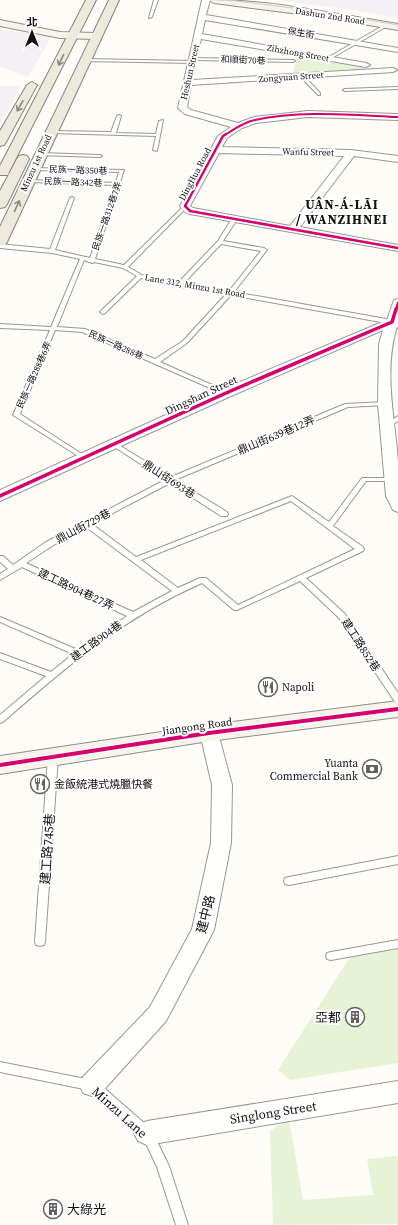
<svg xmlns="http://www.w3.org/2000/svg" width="398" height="1225" font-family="'Source Serif 4','Noto Sans TC',serif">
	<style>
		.industrial { fill: #f5f0f3 }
		.green { fill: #e7f3d7 }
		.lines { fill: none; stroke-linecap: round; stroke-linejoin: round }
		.lane-casing { stroke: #979795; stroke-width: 2 }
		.street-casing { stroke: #979795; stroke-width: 2 }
		.secondary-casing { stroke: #8e8d8b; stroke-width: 2 }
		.primary-casing { stroke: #858482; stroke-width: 2 }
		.lane { fill: #fffffe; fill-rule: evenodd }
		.street { fill: #fffffe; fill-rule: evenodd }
		.secondary { fill: #f6f4eb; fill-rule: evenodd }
		.primary { fill: #ede9dc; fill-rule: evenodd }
		.tram { stroke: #d9c6c7; stroke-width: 1 }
		.cycleway-far3-casing { stroke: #fff; stroke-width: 3 }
		.cycleway-far2-casing { stroke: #fff; stroke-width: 4 }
		.cycleway-far1-casing { stroke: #fff; stroke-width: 5.5 }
		.cycleway-casing { stroke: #fff; stroke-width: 6 }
		.cycleway-far3 { stroke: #d6006c; stroke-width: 2 }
		.cycleway-far2 { stroke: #d6006c; stroke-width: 2.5 }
		.cycleway-far1 { stroke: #d6006c; stroke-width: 3.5 }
		.cycleway { stroke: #d6006c; stroke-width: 4 }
		.oneway { stroke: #8a8881 }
		.labels { text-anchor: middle; stroke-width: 4; stroke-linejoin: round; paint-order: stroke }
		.far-street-label { font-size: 9px; fill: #111; stroke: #fff }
		.street-label { font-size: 11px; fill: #111; stroke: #fff }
		.poi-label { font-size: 11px; fill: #111; stroke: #fff; text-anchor: start }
		.far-district-label { font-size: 13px; font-weight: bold; letter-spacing: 1px; fill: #111; stroke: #fff }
		.near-street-label { font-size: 13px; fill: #111; stroke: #fff }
		.near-poi-label { font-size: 13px; fill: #111; stroke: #fff; text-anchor: end }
	</style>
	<rect width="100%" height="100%" fill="#fdfcf7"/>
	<g class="industrial">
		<path d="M278,0H398V18L351,10Z"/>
		<path d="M0,29L51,37L28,77L0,67Z"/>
		<path d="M0,86H21L0,124Z"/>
	</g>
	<g class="green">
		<path d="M305,56L366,67L363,70L301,74L293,73L297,57Z"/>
		<path d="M398,949V1063L290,1080L278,1070L350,957Z"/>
		<path d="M289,1119L303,1200L373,1195L367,1159L398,1156V1224L273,1225L270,1131Z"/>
	</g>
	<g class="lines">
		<g class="lane-casing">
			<g id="lane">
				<path d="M154,0H158L152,17L149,18Z"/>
				<path d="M386,24L389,25L330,59L327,58Z"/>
				<path d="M194,58L293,60L295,61L293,62L193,60Z"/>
				<path d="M85,59L193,61L195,62L193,63L84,61Z"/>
				<path d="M301,75H303L320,93V95H318L301,77Z"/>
				<path d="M398,87V89L345,91L343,90L345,89Z"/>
				<path d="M119,115L121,116L116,133L156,134L159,121L163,120L157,151L153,150L156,136L51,133L49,132L51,131L111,132L117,116Z"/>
				<path d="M40,153L100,155L102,156L100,157L38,155V153Z"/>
				<path d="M32,168L124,170L95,259L124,265L185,205H187V207L128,267L142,275L178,283L218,241L233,217L235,216L238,218L223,241L264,248L267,250L234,292L392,320L395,322L392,324L231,295L187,343L160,362L228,392V394L226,395L82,332L55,330L20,414L88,458L87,459H83L13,415L50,330L0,328V324L51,327L80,259L52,253L0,248V244L50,249L70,198L72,197L74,198L55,250L90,258L115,185L29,182L27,181L29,180L116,183L119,172L34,170H32ZM221,244L261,251L229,291L183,284ZM84,260L92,263L94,262L123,268L137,276L101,311L100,312L103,314L105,313L141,278L179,287L226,294L183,341L155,359L85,329L57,327Z"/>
				<path d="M385,402L387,403V405L348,407L175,480L227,512L228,514L227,516H221L170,483L92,524L136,557L292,496L329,522L362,478H395L396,479L395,480L393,481H366L333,526L363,547L364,549L363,551L306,578L345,614L398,693V703L395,702L339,618L300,581L237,610H234L202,583C124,617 67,666 3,722L0,723V715L46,676L0,659V653L51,672L73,654L0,622V617L78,650L127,616L22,567L0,580V574L8,569L0,562V556H3L13,565L46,542L165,480L113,446V444H117L171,477L345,404ZM291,501L355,549L238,605L206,578H200L178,588L141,560ZM86,527L172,591L133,612L26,563L52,546Z"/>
				<path d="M398,416V421L389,427H385V425Z"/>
				<path d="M53,753L56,754L58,756L45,942L44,945L40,946L36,945L35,942L48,756L50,754Z"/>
				<path d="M398,856V864L289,885L285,884L284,881L285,878L289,877Z"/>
				<path d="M398,940V948L331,960L327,959L326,956L327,953L331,952Z"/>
				<path d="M0,1062L96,1081L151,1129L169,1166L188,1225H176L157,1167L143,1137L89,1090L0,1072Z"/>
			</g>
		</g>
		<g class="street-casing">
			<g id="street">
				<path d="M202,0H210L206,15L398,48V52L205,20L202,34L366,63L370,65L366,67L201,39L192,80L393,68L397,70L393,72L191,85L187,107L191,110L238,123L254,117L308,111L398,114V120L308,117L256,123L242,128L227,138L222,147L351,150L398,156V162L354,156L300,227L398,245V251L190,214C185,213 183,210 180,206L218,136L231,127L185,114L178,108ZM219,153L344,156L290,226L193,208L190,206Z"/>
				<path d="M398,299V328L397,327C383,370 395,418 398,462C398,479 398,495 398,512L393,510L386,496L378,404L379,344L383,330L231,396L0,501V490L221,390L387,320L394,300Z"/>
				<path d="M209,727L216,728L218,733L232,785L231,843L214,930L166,1021L101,1093L92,1096L83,1093L80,1085L83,1077L150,1007L192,929L211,843L212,785L200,733L202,728Z"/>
				<path d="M398,1081V1103L147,1145L138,1141L134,1133L138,1125L147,1121Z"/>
			</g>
		</g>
		<g class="secondary-casing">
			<g id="secondary">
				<path d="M209,0C273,0 336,14 398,24V30L315,16L214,3Z"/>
				<path d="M0,20L60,32L96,33L101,36L96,39L60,38L0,26Z"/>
				<path d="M398,701V717L209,741L0,774V756L209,725Z"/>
			</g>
		</g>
		<g class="primary-casing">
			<g id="primary">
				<path d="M86,0H96L9,172L8,175H0V166Z"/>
				<path d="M109,0H119L7,242L5,245L0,246V227Z"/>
				<path d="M32,82L37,85L6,142L4,145L0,146V131L27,85Z"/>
				<path d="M23,155L27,156L29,159L7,204L5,207L0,208V191L17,159L19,156Z"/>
			</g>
		</g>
		<use href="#lane" class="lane"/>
		<use href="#street" class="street"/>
		<use href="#secondary" class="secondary"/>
		<use href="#primary" class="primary"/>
		<path class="tram" d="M228,0L317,11L398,25"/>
		<g class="cycleway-far3-casing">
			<path id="cycleway-far3" d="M225,135C234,129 244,122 255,120C299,110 352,115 398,117"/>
		</g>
		<g class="cycleway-far2-casing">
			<g id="cycleway-far2">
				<path d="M226,134L223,136L185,206L190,211L398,248"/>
				<path d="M396,310L398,303"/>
			</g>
		</g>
		<g class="cycleway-far1-casing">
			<path id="cycleway-far1" d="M0,496L226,393L392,322L396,309"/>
		</g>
		<g class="cycleway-casing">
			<path id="cycleway" d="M0,765L209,733L398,709"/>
		</g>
		<use href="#cycleway-far3" class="cycleway-far3"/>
		<use href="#cycleway-far2" class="cycleway-far2"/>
		<use href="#cycleway-far1" class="cycleway-far1"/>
		<use href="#cycleway" class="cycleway"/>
	</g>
	<defs><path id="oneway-shaft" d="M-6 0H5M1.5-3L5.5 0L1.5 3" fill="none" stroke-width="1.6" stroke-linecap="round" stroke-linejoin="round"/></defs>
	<g class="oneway">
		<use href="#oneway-shaft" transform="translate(61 60) rotate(115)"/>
		<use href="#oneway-shaft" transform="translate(20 106) rotate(119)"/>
		<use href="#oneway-shaft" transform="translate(17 206) rotate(-65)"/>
	</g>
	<defs>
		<g id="restaurant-ring" transform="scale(1)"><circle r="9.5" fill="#fff" stroke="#646362" stroke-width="1.5"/><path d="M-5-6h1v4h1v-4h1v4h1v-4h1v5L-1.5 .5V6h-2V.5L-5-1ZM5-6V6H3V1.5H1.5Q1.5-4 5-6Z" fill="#646362"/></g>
		<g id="bank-ring" transform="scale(1)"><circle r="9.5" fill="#fff" stroke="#646362" stroke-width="1.5"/><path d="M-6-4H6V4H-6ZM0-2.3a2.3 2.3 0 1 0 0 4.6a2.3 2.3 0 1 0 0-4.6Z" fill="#646362"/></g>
		<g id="building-ring" transform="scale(1)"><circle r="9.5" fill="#fff" stroke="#646362" stroke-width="1.5"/><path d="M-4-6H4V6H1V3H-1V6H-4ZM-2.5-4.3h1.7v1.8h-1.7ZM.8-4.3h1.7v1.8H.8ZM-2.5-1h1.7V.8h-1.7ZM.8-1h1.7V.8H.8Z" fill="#646362"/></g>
	</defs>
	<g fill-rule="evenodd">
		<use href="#restaurant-ring" x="268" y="687"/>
		<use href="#bank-ring" x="372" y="769"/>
		<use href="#restaurant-ring" x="40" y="784"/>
		<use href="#building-ring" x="355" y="1017"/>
		<use href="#building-ring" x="53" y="1209"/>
	</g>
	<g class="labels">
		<g class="far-street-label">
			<text transform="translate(330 16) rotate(9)" y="3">Dashun 2nd Road</text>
			<text transform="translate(301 33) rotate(9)" y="3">保生街</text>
			<text transform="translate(298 53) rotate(10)" y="3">Zihzhong Street</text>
			<text transform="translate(243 60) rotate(2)" y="3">和順街70巷</text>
			<text transform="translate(190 72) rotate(-77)" y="3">Heshun Street</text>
			<text transform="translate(291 77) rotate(-4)" y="3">Zongyuan Street</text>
			<text transform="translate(308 152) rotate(1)" y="3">Wanfu Street</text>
			<text transform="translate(36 163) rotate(-65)" y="3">Minzu 1st Road</text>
			<text transform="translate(78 170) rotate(2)" y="3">民族一路350巷</text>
			<text transform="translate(195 174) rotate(-62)" y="3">DingHua Road</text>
			<text transform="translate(73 182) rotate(2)" y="3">民族一路342巷</text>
			<text transform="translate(107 216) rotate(-71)" y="3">民族一路312巷7弄</text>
			<text transform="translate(195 286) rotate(10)" y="3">Lane 312, Minzu 1st Road</text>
			<text transform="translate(116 345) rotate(24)" y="3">民族一路288巷</text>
			<text transform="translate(34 375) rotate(-66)" y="3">民族一路288巷6弄</text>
		</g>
		<g class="street-label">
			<text transform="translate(201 395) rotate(-25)" y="4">Dingshan Street</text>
			<text transform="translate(276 435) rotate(-23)" y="4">鼎山街639巷12弄</text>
			<text transform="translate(169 479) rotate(33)" y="4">鼎山街693巷</text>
			<text transform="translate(83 526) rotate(-28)" y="4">鼎山街729巷</text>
			<text transform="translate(76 589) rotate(25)" y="4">建工路904巷27弄</text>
			<text transform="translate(96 641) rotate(-36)" y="4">建工路904巷</text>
			<text transform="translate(361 645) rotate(57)" y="4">建工路852巷</text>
			<text transform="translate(197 726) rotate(-8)" y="4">Jiangong Road</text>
		</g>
		<g class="poi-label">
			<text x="282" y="691">Napoli</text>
			<text x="358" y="767" text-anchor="end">Yuanta<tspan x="358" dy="13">Commercial Bank</tspan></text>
			<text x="54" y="788">金飯統港式燒臘快餐</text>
		</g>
		<g class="far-district-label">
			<text x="342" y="209">UÂN-Á-LĀI<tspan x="342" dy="15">/ WANZIHNEI</tspan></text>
		</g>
		<g class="near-street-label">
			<text transform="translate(47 849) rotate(-86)" y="5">建工路745巷</text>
			<text transform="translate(205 914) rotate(-76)" y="5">建中路</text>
			<text transform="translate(120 1112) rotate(42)" y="5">Minzu Lane</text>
			<text transform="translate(273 1112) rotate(-9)" y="5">Singlong Street</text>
		</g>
		<g class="near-poi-label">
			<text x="341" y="1022">亞都</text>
			<text x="67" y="1214" text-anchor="start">大綠光</text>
		</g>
	</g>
	<g transform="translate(32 32)" stroke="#ffffff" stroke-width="3" paint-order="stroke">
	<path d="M0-3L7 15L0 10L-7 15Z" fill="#111111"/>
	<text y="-6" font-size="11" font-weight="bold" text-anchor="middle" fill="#111111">北</text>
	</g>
</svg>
